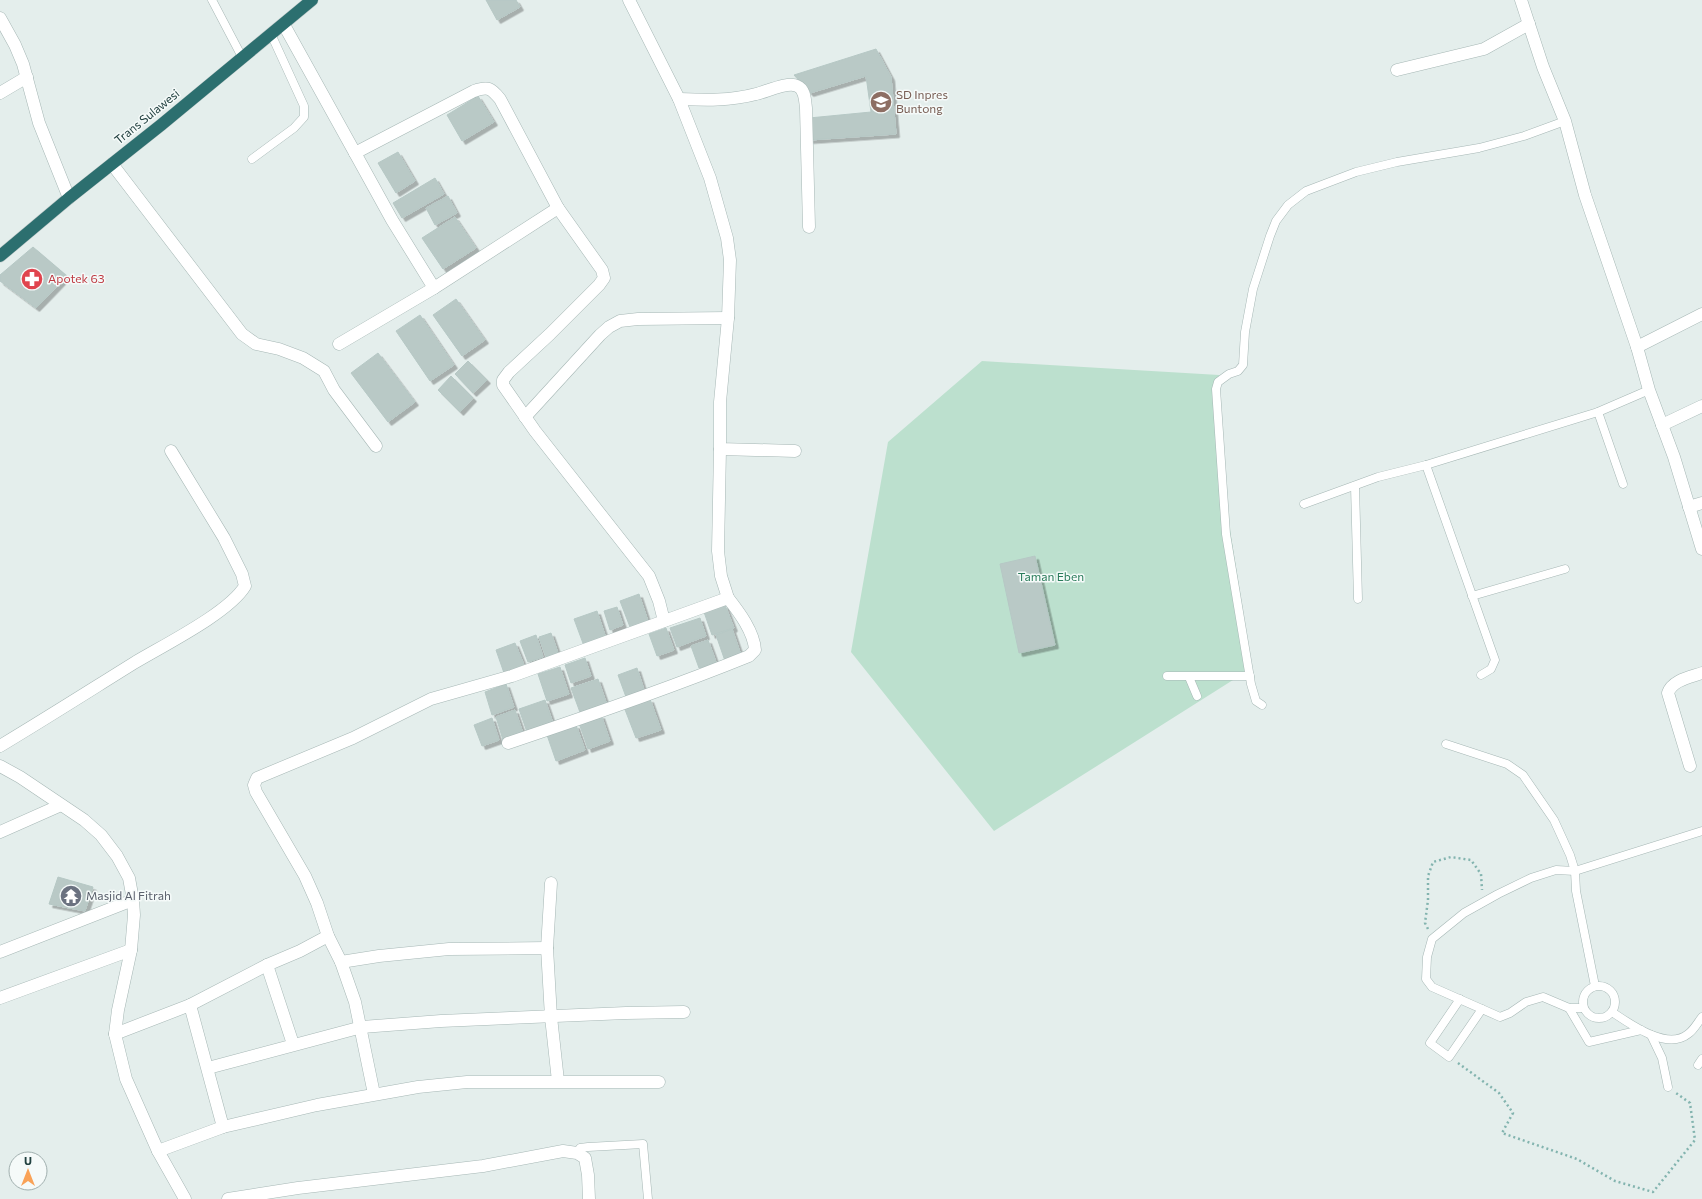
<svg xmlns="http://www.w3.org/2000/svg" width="1702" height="1199" font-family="Commissioner,sans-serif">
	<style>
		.green { fill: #bce0ce }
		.building { fill: #b9c9c6; stroke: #b6c8c5; filter: url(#shadow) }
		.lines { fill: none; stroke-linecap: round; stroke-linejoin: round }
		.lane-casing { stroke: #a6b7b5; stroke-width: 9 }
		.street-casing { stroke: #a6b7b5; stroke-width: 13 }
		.highway-casing { stroke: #c1caca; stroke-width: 13 }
		.path { stroke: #83b4af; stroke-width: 2.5; stroke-dasharray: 2 3; stroke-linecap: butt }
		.lane { stroke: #fff; stroke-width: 8 }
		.street { stroke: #fff; stroke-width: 12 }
		.highway { stroke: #2c6f6f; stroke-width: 12 }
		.labels { text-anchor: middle; stroke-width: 3; stroke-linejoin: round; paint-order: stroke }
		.education-label { font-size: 12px; fill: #785e54; stroke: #f5faf9; text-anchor: start }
		.street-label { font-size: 12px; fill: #224140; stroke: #f5faf9 }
		.health-label { font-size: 12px; fill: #be3a42; stroke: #f5faf9; text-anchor: start }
		.park-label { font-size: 12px; fill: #297b5a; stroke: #f5faf9 }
		.worship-label { font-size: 12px; fill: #5b616d; stroke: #f5faf9; text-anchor: start }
	</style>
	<defs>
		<filter id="shadow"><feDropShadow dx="3.5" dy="3.5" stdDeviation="0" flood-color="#0004"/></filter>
	</defs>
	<rect width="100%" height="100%" fill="#e4eeec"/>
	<path class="green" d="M982,361L1219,375L1224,492L1252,668L994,831L851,652L888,442Z"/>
	<g class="building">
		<path d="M486,0H516L520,7L497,20Z"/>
		<path d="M876,49L891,77L896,134L810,140L809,118L871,112L866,76L810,93L794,75Z"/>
		<path d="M478,96L494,122L462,141L447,115Z"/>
		<path d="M398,152L415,181L396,193L378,163Z"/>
		<path d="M435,178L444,194L402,218L393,203Z"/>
		<path d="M448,196L457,213L435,225L426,208Z"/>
		<path d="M455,217L476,248L443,269L422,238Z"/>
		<path d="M33,247L67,276L36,308L0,281V275Z"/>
		<path d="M456,299L485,340L462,356L433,315Z"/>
		<path d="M420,315L454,365L430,381L396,331Z"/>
		<path d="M378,353L415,402L388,422L351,373Z"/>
		<path d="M468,361L487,380L473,393L455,374Z"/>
		<path d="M451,376L473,398L460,412L438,390Z"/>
		<path d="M1035,556L1055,645L1019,653L1000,564Z"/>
		<path d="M639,594L648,621L630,627L620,601Z"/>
		<path d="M725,605L734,628L712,635L704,612Z"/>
		<path d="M617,607L623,625L610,630L604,611Z"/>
		<path d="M597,611L606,638L584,646L574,619Z"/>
		<path d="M700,618L706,636L677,647L670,628Z"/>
		<path d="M666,628L674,650L657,656L649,634Z"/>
		<path d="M732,629L741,655L725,661L716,635Z"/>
		<path d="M551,633L558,653L546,657L539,637Z"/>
		<path d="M536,635L543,657L528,662L520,641Z"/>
		<path d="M708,640L716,662L699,668L691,646Z"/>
		<path d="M515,643L524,665L504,673L496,650Z"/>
		<path d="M585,658L591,676L571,683L565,665Z"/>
		<path d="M560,667L569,694L547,701L538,674Z"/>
		<path d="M637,668L644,690L626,697L618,675Z"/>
		<path d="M598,679L607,705L581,715L571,688Z"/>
		<path d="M506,684L514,707L492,715L485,692Z"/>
		<path d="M650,699L661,730L636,738L624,707Z"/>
		<path d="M545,700L554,726L528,735L519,709Z"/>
		<path d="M515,710L523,733L503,740L496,717Z"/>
		<path d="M601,715L610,741L588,749L579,723Z"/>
		<path d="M492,718L499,740L482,746L474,725Z"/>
		<path d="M576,725L585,750L556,761L547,735Z"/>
		<path d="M58,877L93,887L85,911L49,904Z"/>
	</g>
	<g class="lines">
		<g class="lane-casing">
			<g id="lane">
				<path d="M212,0L242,57"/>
				<path d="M252,159L294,128L304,117V106L271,34"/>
				<path d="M1598,412L1623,484"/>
				<path d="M1426,465L1495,660L1491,669L1481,675"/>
				<path d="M1355,486L1358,599"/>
				<path d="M1304,504L1378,477L1426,465L1598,412L1649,390"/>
				<path d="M1472,596L1565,569"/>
				<path d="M1167,676H1250"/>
				<path d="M1189,677L1197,696"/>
				<path d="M1262,705L1256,701L1251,684L1226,534L1216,389L1218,382L1229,374L1238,371L1243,365L1245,332L1253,289L1270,236L1276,221L1288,205L1306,191L1356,172L1397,162L1479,148L1524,136L1565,121"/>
				<path d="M1446,744L1507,764L1523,775L1554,820L1570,855L1575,871L1576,891L1595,986"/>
				<circle cx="1599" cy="1002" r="16"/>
				<path d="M1460,999L1430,1043L1449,1057L1482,1009"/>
				<path d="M1569,1008L1589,1042L1641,1030"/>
				<path d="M1583,1008H1569L1543,997L1526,1002L1510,1013L1500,1017L1432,987L1426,979L1427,957L1432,939L1464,913L1498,894L1531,878L1556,870L1575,871L1702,831"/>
				<path d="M1612,1012C1630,1024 1667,1051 1688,1034C1694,1030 1698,1022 1702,1017"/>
				<path d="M1651,1035L1662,1058L1668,1087"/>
				<path d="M1698,1065L1702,1059"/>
				<path d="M577,1153L580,1148L588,1147L643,1144L648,1199"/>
			</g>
		</g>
		<g class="street-casing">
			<g id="street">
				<path d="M629,0L679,99L710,178L727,238L730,260L728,318L720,402V449L795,451"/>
				<path d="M1521,0L1543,67L1565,121L1585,195L1637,347L1649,390L1674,457L1702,549"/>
				<path d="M0,18L15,45L23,64L39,123L69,198"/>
				<path d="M284,25L355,153L474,91C488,86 491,88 500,99L558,208L434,288L339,344"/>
				<path d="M1397,70L1484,49L1529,24"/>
				<path d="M0,93L27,77"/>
				<path d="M679,99C705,100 730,101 756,94C766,92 788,81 797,86C805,89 805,100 806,108L809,227"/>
				<path d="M355,153L392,220L434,288"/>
				<path d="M112,164L242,334L256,344L279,349L303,358L324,371L334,390L376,446"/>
				<path d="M558,208L602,270L604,278L599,285L550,334L509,372L503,380V385L535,431L649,576L659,601L664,621"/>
				<path d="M1637,347L1702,314"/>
				<path d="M525,417L600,335L609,327L620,321L638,319L728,318"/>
				<path d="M1662,425L1702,406"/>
				<path d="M1689,507L1702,503"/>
				<path d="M508,743C589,716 670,688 749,656L755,650C754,632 739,612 728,598"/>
				<path d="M0,746C45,719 89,691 134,663C162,646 229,613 245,586L242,574L224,538L171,451"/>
				<path d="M0,766L20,777L84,820L101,835L117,856L129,878L133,900L134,915L131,950L118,1010L115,1034L126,1079L158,1151L185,1199"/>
				<path d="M1690,766L1668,693C1672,680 1691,677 1702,673"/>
				<path d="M0,832L61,805"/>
				<path d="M547,948L551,883"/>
				<path d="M0,952L133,900"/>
				<path d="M341,962L379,956L449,949L547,948L551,1017L558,1081"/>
				<path d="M267,965L293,1044"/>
				<path d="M0,998L131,950"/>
				<path d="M190,1005L223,1127"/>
				<path d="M115,1034L190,1005L267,965L300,951L328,936"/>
				<path d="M208,1068L362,1027L441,1021L626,1013L684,1012"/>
				<path d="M374,1094L355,1002L341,962L328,936L317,903L305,876L256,792L254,785L257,778L353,738L431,699L512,676L728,598L721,576L718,551L720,449"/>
				<path d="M158,1151L223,1127L317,1105L418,1087L467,1082H659"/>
				<path d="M228,1199L298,1188L483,1166L563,1151L577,1153L585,1158L588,1175L589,1199"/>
			</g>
		</g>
		<g class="highway-casing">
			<path id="highway" d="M0,256L69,198L161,125L312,0"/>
		</g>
		<g class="path">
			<path d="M1428,929L1425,923L1428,900V876L1433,862L1451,857L1471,860L1481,874L1482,890"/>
			<path d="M1458,1063L1499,1093L1513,1113L1502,1133L1577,1159L1615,1181L1653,1192L1695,1140L1690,1103L1676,1093"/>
		</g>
		<use href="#lane" class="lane"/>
		<use href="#street" class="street"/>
		<use href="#highway" class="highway"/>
	</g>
	<defs>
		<g id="school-disc" transform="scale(1.15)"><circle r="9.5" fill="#8d6e63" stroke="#f5faf9"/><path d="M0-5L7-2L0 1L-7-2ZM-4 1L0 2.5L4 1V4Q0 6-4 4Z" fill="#fff"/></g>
		<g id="pharmacy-disc" transform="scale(1.15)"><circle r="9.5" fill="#e0444e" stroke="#f5faf9"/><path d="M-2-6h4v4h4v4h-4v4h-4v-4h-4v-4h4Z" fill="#fff"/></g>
		<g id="temple-disc" transform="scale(1.15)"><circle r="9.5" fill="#6b7280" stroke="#f5faf9"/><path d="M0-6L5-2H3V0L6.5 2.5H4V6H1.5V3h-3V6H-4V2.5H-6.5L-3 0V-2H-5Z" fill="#fff"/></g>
	</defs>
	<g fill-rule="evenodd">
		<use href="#school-disc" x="881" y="102"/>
		<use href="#pharmacy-disc" x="32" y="279"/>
		<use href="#temple-disc" x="71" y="896"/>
	</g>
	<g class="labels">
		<g class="education-label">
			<text x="896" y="99">SD Inpres<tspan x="896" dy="14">Buntong</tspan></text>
		</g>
		<g class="street-label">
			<text transform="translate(147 117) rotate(-39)" y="4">Trans Sulawesi</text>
		</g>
		<g class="health-label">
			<text x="48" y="283">Apotek 63</text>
		</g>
		<g class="park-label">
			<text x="1051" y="581">Taman Eben</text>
		</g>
		<g class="worship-label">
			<text x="86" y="900">Masjid Al Fitrah</text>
		</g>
	</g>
	<g transform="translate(28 1171)"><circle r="19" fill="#f5faf9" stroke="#a1b0af"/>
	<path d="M0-3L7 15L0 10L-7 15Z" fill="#f9a257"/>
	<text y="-6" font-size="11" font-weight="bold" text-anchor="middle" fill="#224140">U</text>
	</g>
</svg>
